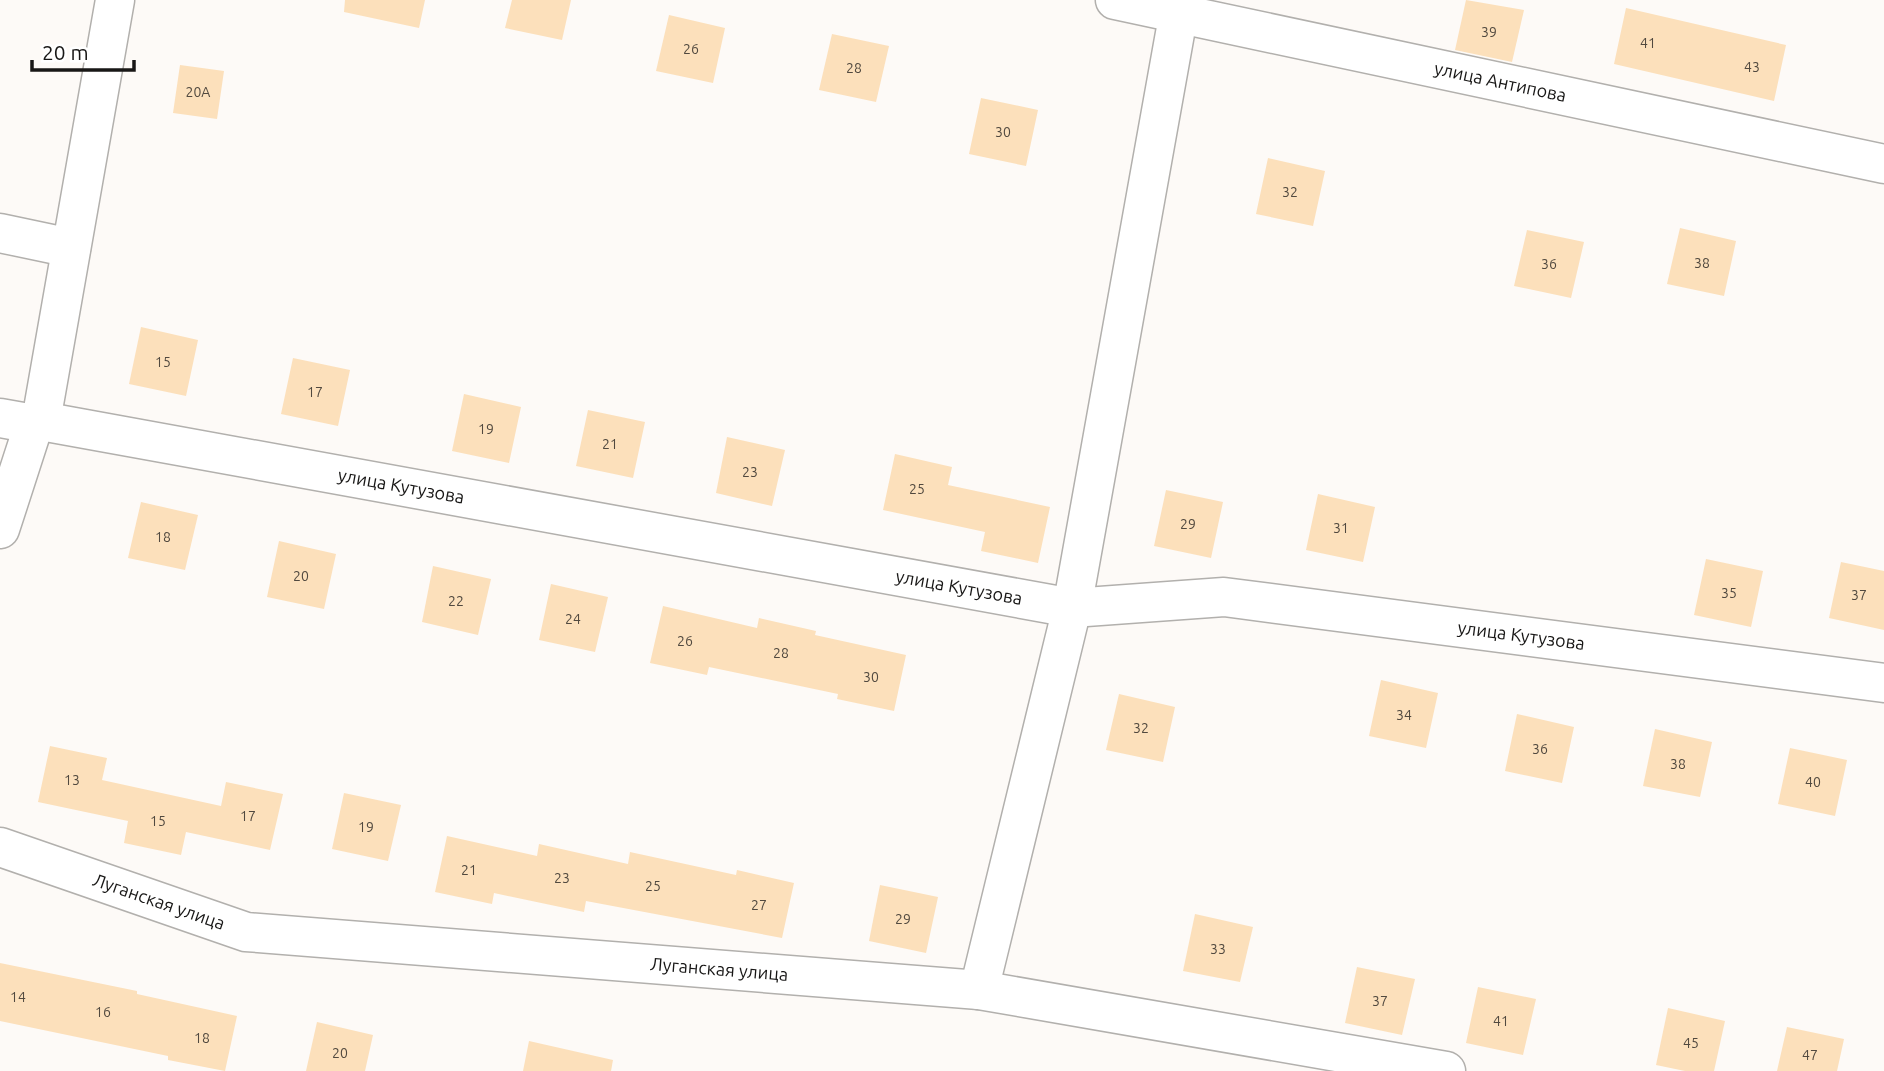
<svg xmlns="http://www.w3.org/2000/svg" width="1884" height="1071" font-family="Ubuntu,sans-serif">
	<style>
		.building { fill: #fce0bb }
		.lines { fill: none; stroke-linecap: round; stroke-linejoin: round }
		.minor-casing { stroke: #b2b0ad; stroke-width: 41 }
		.major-casing { stroke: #b2b0ad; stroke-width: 41 }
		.minor { stroke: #fff; stroke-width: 38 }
		.major { stroke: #fff; stroke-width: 38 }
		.labels { text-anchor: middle; stroke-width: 5; stroke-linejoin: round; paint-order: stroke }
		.number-label { font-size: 14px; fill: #51493f }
		.street-label { font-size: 18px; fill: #181716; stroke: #fff }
	</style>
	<rect width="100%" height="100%" fill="#fdfaf7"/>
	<g class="building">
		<path d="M345,0H425L419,28L344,12Z"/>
		<path d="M512,0H571L562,40L505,28Z"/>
		<path d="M1466,0L1524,10L1512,62L1455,50Z"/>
		<path d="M1626,8L1786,45L1774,101L1614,64Z"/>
		<path d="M669,15L725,28L713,83L656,71Z"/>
		<path d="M832,34L889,46L876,102L819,90Z"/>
		<path d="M180,65L224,71L217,119L173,113Z"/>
		<path d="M981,98L1038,110L1026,166L969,154Z"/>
		<path d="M1268,158L1325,171L1313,226L1256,214Z"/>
		<path d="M1680,228L1736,241L1724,296L1667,284Z"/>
		<path d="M1527,230L1584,242L1571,298L1514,286Z"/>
		<path d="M141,327L198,340L186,396L129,384Z"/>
		<path d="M293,358L350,370L338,426L281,414Z"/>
		<path d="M464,394L521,407L509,463L452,451Z"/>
		<path d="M588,410L645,422L633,478L576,466Z"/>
		<path d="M727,437L785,450L772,506L716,493Z"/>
		<path d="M895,454L952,467L948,485L1050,507L1038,563L981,551L985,532L883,510Z"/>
		<path d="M1166,490L1223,502L1211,558L1154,546Z"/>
		<path d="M1318,494L1375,507L1363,562L1306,550Z"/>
		<path d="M141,502L198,515L185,570L128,558Z"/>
		<path d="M279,541L336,554L324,609L267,597Z"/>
		<path d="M1706,559L1763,571L1751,627L1694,615Z"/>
		<path d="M1841,562L1884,571V630L1829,618Z"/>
		<path d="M433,566L491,579L478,635L422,622Z"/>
		<path d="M551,584L608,597L595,652L539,640Z"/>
		<path d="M663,606L757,628L759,618L816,631L815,635L906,655L894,711L837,699L838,694L709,667L707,675L650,663Z"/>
		<path d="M1381,680L1438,693L1426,748L1369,736Z"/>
		<path d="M1119,694L1175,707L1163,762L1106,750Z"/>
		<path d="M1517,714L1574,727L1562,783L1505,771Z"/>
		<path d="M1655,729L1712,742L1700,797L1643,786Z"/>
		<path d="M50,746L107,758L102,780L221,806L226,782L283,794L270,850L186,832L181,855L124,843L128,821L38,802Z"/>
		<path d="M1790,748L1847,760L1835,816L1778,804Z"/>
		<path d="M344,793L401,805L388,861L332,849Z"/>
		<path d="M447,836L537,856L539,844L628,864L630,852L736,875L737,870L794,883L782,938L586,901L584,912L494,893L492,904L435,892Z"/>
		<path d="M880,885L938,897L926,953L869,941Z"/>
		<path d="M1195,914L1253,927L1240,982L1183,971Z"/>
		<path d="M0,963L137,991V994L237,1016L225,1071L168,1060V1056L0,1021Z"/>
		<path d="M1357,967L1415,979L1402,1035L1345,1023Z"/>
		<path d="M1478,987L1536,999L1523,1055L1466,1043Z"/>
		<path d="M1668,1008L1725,1021L1714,1071H1685L1656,1065Z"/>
		<path d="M317,1022L373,1035L365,1071H306Z"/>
		<path d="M1787,1027L1844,1039L1837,1071H1777Z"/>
		<path d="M529,1041L613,1060L611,1071H523Z"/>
	</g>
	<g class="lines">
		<g class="minor-casing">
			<g id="minor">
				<path d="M0,233L71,248"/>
				<path d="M0,418L34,424"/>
				<path id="s1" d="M41,421L1072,608L1224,597L1884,683"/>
				<path d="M0,529L34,424L41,421L115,0"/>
				<path id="s2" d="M0,847L246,932L979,990L1446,1071"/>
				<path d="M979,990L1072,608L1181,0"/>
			</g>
		</g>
		<g class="major-casing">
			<g id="major">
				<path id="s3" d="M1115,0L1884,164"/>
			</g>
		</g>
		<use href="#minor" class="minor"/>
		<use href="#major" class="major"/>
	</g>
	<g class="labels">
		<g class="number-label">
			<text x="1489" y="37">39</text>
			<text x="1648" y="48">41</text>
			<text x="691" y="54">26</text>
			<text x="1752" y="72">43</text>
			<text x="854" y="73">28</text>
			<text x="198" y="97">20А</text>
			<text x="1003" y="137">30</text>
			<text x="1290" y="197">32</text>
			<text x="1702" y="268">38</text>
			<text x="1549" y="269">36</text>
			<text x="163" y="367">15</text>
			<text x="315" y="397">17</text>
			<text x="486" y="434">19</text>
			<text x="610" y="449">21</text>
			<text x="750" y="477">23</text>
			<text x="917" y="494">25</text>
			<text x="1188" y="529">29</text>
			<text x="1341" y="533">31</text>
			<text x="163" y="542">18</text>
			<text x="301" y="581">20</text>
			<text x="1729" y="598">35</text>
			<text x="1859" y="600">37</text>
			<text x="456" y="606">22</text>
			<text x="573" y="624">24</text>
			<text x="685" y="646">26</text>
			<text x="781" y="658">28</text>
			<text x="871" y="682">30</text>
			<text x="1404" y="720">34</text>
			<text x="1141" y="733">32</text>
			<text x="1540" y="754">36</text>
			<text x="1678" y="769">38</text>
			<text x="72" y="785">13</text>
			<text x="1813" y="787">40</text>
			<text x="248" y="821">17</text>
			<text x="158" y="826">15</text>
			<text x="366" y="832">19</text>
			<text x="469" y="875">21</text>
			<text x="562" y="883">23</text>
			<text x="653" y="891">25</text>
			<text x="759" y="910">27</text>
			<text x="903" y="924">29</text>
			<text x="1218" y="954">33</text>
			<text x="18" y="1002">14</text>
			<text x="1380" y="1006">37</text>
			<text x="103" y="1017">16</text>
			<text x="1501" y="1026">41</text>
			<text x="202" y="1043">18</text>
			<text x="1691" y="1048">45</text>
			<text x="340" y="1058">20</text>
			<text x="1810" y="1060">47</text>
		</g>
		<g class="street-label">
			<text dy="6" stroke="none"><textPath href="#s3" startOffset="394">улица Антипова</textPath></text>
			<text dy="6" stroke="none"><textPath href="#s1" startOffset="366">улица Кутузова</textPath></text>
			<text dy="6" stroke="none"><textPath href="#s1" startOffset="933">улица Кутузова</textPath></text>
			<text dy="6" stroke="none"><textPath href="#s1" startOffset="1500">улица Кутузова</textPath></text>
			<text dy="6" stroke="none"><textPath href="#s2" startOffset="168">Луганская улица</textPath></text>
			<text dy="6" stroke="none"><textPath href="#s2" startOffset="735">Луганская улица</textPath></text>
		</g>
	</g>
	<path d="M32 60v10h102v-10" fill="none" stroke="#181716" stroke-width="3.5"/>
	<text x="42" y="60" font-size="21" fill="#181716" stroke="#ffffff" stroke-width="5" paint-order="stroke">20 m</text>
</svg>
